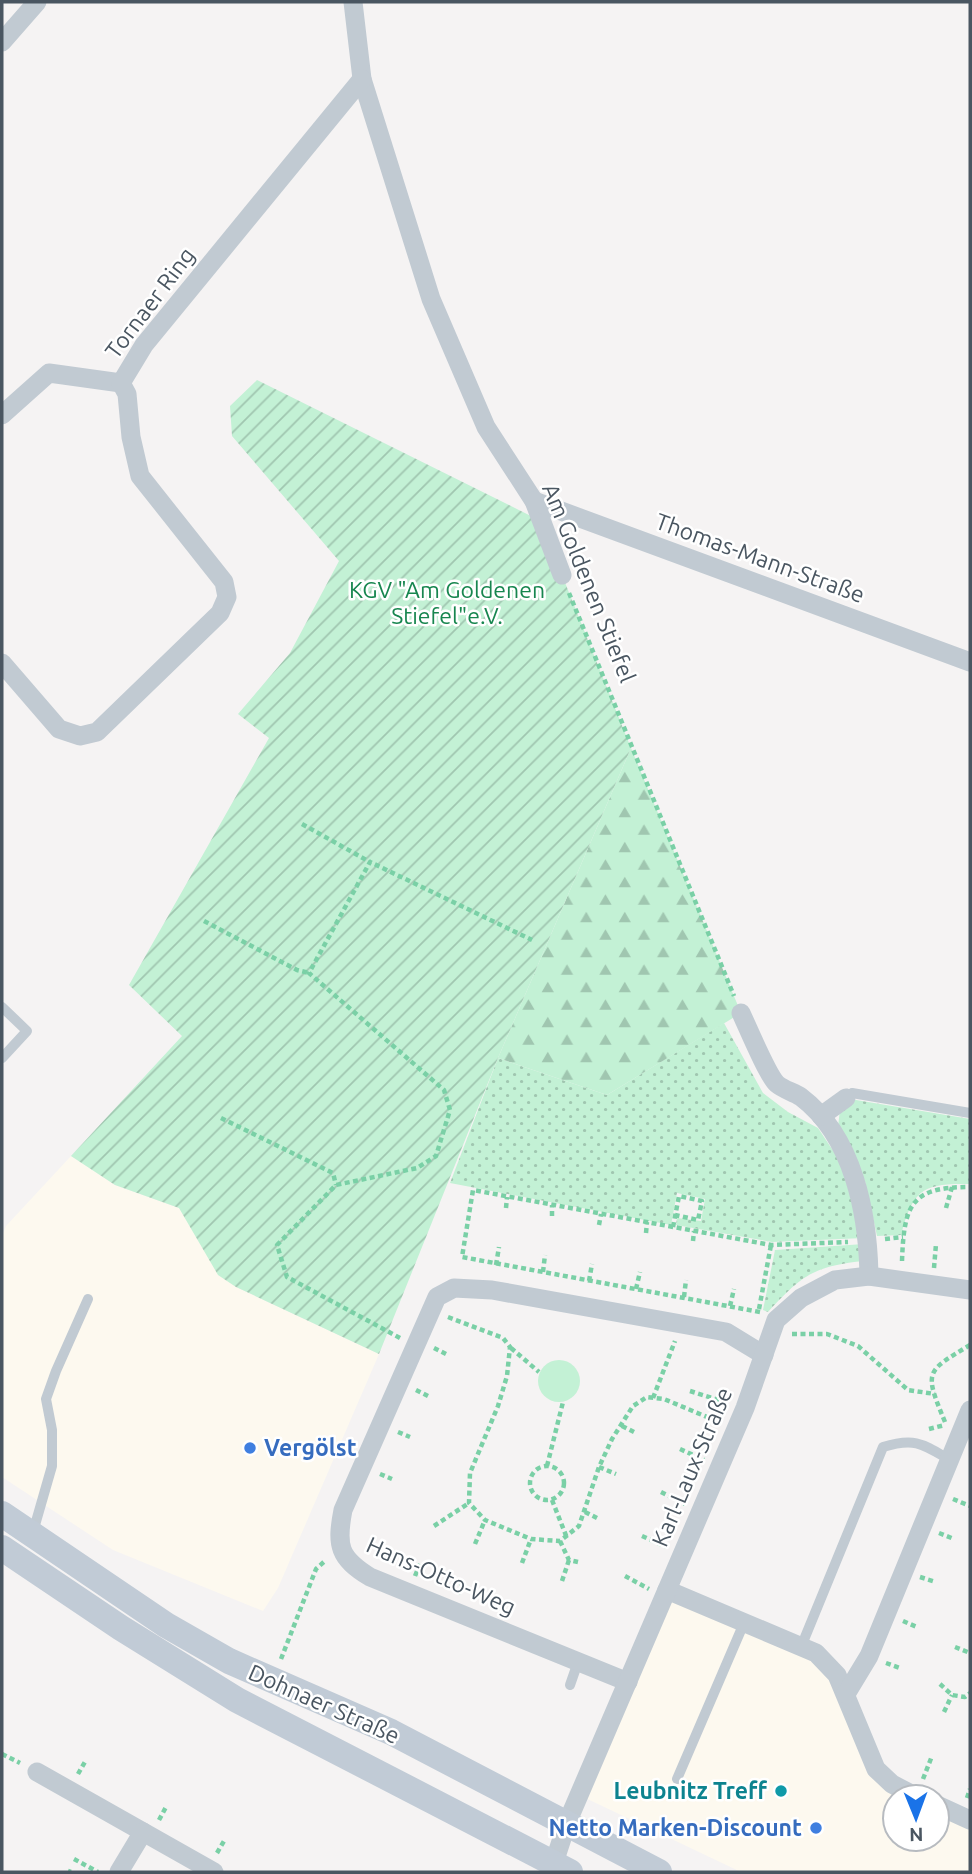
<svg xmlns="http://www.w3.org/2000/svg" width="972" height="1874" font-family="Ubuntu,sans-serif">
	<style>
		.commercial { fill: #fdf9ef }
		.grass { fill: url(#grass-dots) }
		.forest { fill: url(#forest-firs) }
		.park { fill: #c3f1d5 }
		.garden { fill: url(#garden-furrows) }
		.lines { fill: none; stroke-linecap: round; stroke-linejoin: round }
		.path { stroke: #7ad0a6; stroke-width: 4.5; stroke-dasharray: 5 3.5; stroke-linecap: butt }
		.service { stroke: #c1cad2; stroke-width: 10 }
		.minor { stroke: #c1cad2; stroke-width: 19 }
		.secondary { stroke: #c1cbd6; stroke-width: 26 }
		.shop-dot { fill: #3f7fe0; stroke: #fff; stroke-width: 2.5 }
		.culture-dot { fill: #0f9aa8; stroke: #fff; stroke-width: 2.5 }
		.labels { text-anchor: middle; stroke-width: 5; stroke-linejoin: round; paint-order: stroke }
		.street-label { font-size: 23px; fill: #4a5661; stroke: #fff }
		.park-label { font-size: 23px; fill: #17864f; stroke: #fff }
		.shop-label { font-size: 23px; font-weight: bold; fill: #366cbe; stroke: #fff; text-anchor: start }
		.culture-label { font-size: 23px; font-weight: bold; fill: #0d838f; stroke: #fff; text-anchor: end }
	</style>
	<defs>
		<pattern id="grass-dots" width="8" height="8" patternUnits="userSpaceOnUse" patternTransform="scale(1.75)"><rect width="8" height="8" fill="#c3f1d5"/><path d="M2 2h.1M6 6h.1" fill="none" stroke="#a0c6b0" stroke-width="1.8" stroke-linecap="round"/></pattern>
		<pattern id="forest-firs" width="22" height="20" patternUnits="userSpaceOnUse" patternTransform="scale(1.75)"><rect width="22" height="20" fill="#c3f1d5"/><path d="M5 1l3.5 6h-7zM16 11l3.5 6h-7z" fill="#a0c6b0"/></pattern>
		<pattern id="garden-furrows" width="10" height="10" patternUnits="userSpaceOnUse" patternTransform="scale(1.75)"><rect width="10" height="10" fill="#c3f1d5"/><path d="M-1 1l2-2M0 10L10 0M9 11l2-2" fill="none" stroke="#a0c6b0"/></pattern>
	</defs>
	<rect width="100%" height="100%" fill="#f5f3f3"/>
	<g class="commercial">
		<path d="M71,1156L115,1185L179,1208L236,1287L379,1354L278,1588L263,1611L113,1550L2,1477V1236L6,1226Z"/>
		<path d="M667,1590L816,1654L876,1769L917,1797H895V1839H937V1805L970,1820V1872H741L579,1795Z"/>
	</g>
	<g class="grass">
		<path d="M724,1023L763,1093L788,1112L818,1128L836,1155L856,1192L864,1238L772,1242L676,1225L677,1218L701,1221L705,1199L677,1193L671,1225L450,1183L498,1058L607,1095Z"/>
		<path d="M850,1099L970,1119V1184C923,1183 913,1189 901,1235L877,1236L865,1181L838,1127L840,1109Z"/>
		<path d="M864,1244V1261C814,1266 802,1275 768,1312L763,1310L775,1250Z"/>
	</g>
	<path class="forest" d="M631,748L741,1013L607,1095L498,1058Z"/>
	<circle class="park" cx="559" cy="1381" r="21"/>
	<path class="garden" d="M257,380L533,517L562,575L631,748L498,1058L379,1354L236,1287L218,1275L179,1208L115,1185L71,1156L182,1036L129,985L269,738L238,714L290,653L339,561L232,436L230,406Z"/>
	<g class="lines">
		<g class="path">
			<path d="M569,593L734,996"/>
			<path d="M302,824L370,862"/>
			<path d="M204,921L297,970L309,973"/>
			<path d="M221,1118L333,1173L336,1185"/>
			<path d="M506,1208L507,1197"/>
			<path d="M946,1208L952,1187"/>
			<path d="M552,1216V1205"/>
			<path d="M599,1225L601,1214"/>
			<path d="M673,1227L679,1196L702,1201L698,1220L675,1215"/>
			<path d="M646,1233L647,1222"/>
			<path d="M885,1239L903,1237"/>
			<path d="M693,1241L694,1231"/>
			<path d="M902,1261C904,1204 911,1187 970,1187"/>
			<path d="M496,1265L499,1247"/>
			<path d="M934,1268L936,1244"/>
			<path d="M543,1272L545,1255"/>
			<path d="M589,1281L592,1264"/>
			<path d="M636,1289L640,1272"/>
			<path d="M684,1297L686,1280"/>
			<path d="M730,1306L734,1289"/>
			<path d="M759,1309L771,1245"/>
			<path d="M760,1312L462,1257L473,1190L771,1245L848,1242"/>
			<path d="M448,1317L503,1338L510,1347L507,1376L498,1406L470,1473L469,1503L485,1520L531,1539L560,1541L579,1526L599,1467L612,1439L633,1406L647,1397L664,1399L719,1422"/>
			<path d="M792,1334H827L858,1346L908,1390L935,1394"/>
			<path d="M400,1338L287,1277L277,1245L336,1185L417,1168L436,1156L450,1110L444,1090L309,973L370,862L532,940"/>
			<path d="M434,1348L446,1354"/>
			<path d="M511,1348L539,1372"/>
			<path d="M416,1390L428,1396"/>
			<path d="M690,1391L728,1403"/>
			<path d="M653,1398L675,1341"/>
			<path d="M945,1422C924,1371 925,1372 970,1345"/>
			<path d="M622,1426L634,1432"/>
			<path d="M929,1429L945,1425"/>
			<path d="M398,1432L410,1437"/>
			<path d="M680,1449L704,1460"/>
			<circle cx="547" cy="1483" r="17"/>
			<path d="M547,1466L563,1402"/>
			<path d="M599,1467L616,1474"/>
			<path d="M380,1474L392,1479"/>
			<path d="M661,1492L685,1504"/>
			<path d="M953,1499L970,1506"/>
			<path d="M552,1500L567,1538"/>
			<path d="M585,1512L597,1518"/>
			<path d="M434,1526L469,1503"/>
			<path d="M939,1533L954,1539"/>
			<path d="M642,1536L667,1547"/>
			<path d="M560,1541L569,1560L578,1562"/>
			<path d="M475,1544L485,1520"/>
			<path d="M522,1563L531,1539"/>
			<path d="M415,1576L420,1564"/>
			<path d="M625,1576L649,1589"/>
			<path d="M920,1577L936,1582"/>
			<path d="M562,1581L569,1560"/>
			<path d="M458,1594L463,1582"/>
			<path d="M903,1621L917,1627"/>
			<path d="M955,1647L970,1653"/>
			<path d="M281,1659L316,1569L326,1560"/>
			<path d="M886,1663L900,1668"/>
			<path d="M940,1684L952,1695L965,1697L970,1693"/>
			<path d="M944,1712L952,1695"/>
			<path d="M2,1754L20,1763"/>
			<path d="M78,1774L86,1760"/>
			<path d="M923,1779L932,1756"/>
			<path d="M967,1798L970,1789"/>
			<path d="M159,1820L166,1807"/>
			<path d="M217,1853L224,1841"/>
			<path d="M74,1859L98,1872"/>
			<path d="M68,1871L71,1872"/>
		</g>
		<g class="service">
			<path d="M2,1007L27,1031L2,1058"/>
			<path d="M846,1098L852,1093L970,1113"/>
			<path d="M33,1532L52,1466V1430L46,1399L56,1371L88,1299"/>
			<path d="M801,1647L883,1447C915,1437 923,1444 950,1460"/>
			<path d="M570,1685L578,1662"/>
			<path d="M677,1779L744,1623"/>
		</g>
		<g class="minor">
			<path d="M353,2L362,79L431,299L486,427L534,501L562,575"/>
			<path d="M2,42L37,2"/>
			<path d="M2,415L49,373L121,383"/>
			<path d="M534,501L970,662"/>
			<path d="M2,663L59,729L80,736L97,732L220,613L227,597L224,582L140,476L131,437L127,394L121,383L144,345L362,79"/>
			<path d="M741,1013C748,1028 768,1076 777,1084C784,1090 794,1092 801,1097C854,1137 868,1215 869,1276"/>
			<path d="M821,1116L846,1098"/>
			<path d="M667,1590L816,1653L837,1675L876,1769L892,1784L917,1797"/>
			<path d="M628,1682L370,1577C339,1558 336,1546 343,1510L437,1297L454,1288L492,1290L726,1332L764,1355"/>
			<path d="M846,1694L869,1656L970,1410"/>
			<path d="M37,1772L214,1872"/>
			<path d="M937,1805L970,1820"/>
			<path d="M119,1872L143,1832"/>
			<path d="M551,1872L567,1823L745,1408L776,1320L801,1298L835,1280L869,1276L970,1290"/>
		</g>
		<g class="secondary">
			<path d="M2,1514L166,1625L229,1661L391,1732L659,1872"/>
			<path d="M2,1548L121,1628L237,1700L570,1872"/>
		</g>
	</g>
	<g class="shop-dot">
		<circle cx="250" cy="1448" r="7"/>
		<circle cx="816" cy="1828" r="7"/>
	</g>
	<circle class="culture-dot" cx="781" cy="1791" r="7"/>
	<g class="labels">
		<g class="street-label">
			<text transform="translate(150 303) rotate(-53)" y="8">Tornaer Ring</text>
			<text transform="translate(760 558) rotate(20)" y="8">Thomas-Mann-Straße</text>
			<text transform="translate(589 583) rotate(68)" y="8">Am Goldenen Stiefel</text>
			<text transform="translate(692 1467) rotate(-67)" y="8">Karl-Laux-Straße</text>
			<text transform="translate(441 1576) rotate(24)" y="8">Hans-Otto-Weg</text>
			<text transform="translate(324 1704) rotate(24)" y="8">Dohnaer Straße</text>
		</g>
		<g class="park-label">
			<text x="447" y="598">KGV "Am Goldenen<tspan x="447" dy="26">Stiefel"e.V.</tspan></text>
		</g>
		<g class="shop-label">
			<text x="264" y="1456">Vergölst</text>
			<text x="802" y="1836" text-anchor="end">Netto Marken-Discount</text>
		</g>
		<g class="culture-label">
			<text x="767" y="1799">Leubnitz Treff</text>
		</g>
	</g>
	<rect width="972" height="1874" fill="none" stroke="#4a5661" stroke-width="7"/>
	<g transform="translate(916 1818) rotate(179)"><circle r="33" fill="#ffffff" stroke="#b7bbc0" stroke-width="2"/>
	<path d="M0-5L12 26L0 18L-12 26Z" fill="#1a73e8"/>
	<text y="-10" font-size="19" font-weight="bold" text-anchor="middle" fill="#4a5661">N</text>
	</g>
</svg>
